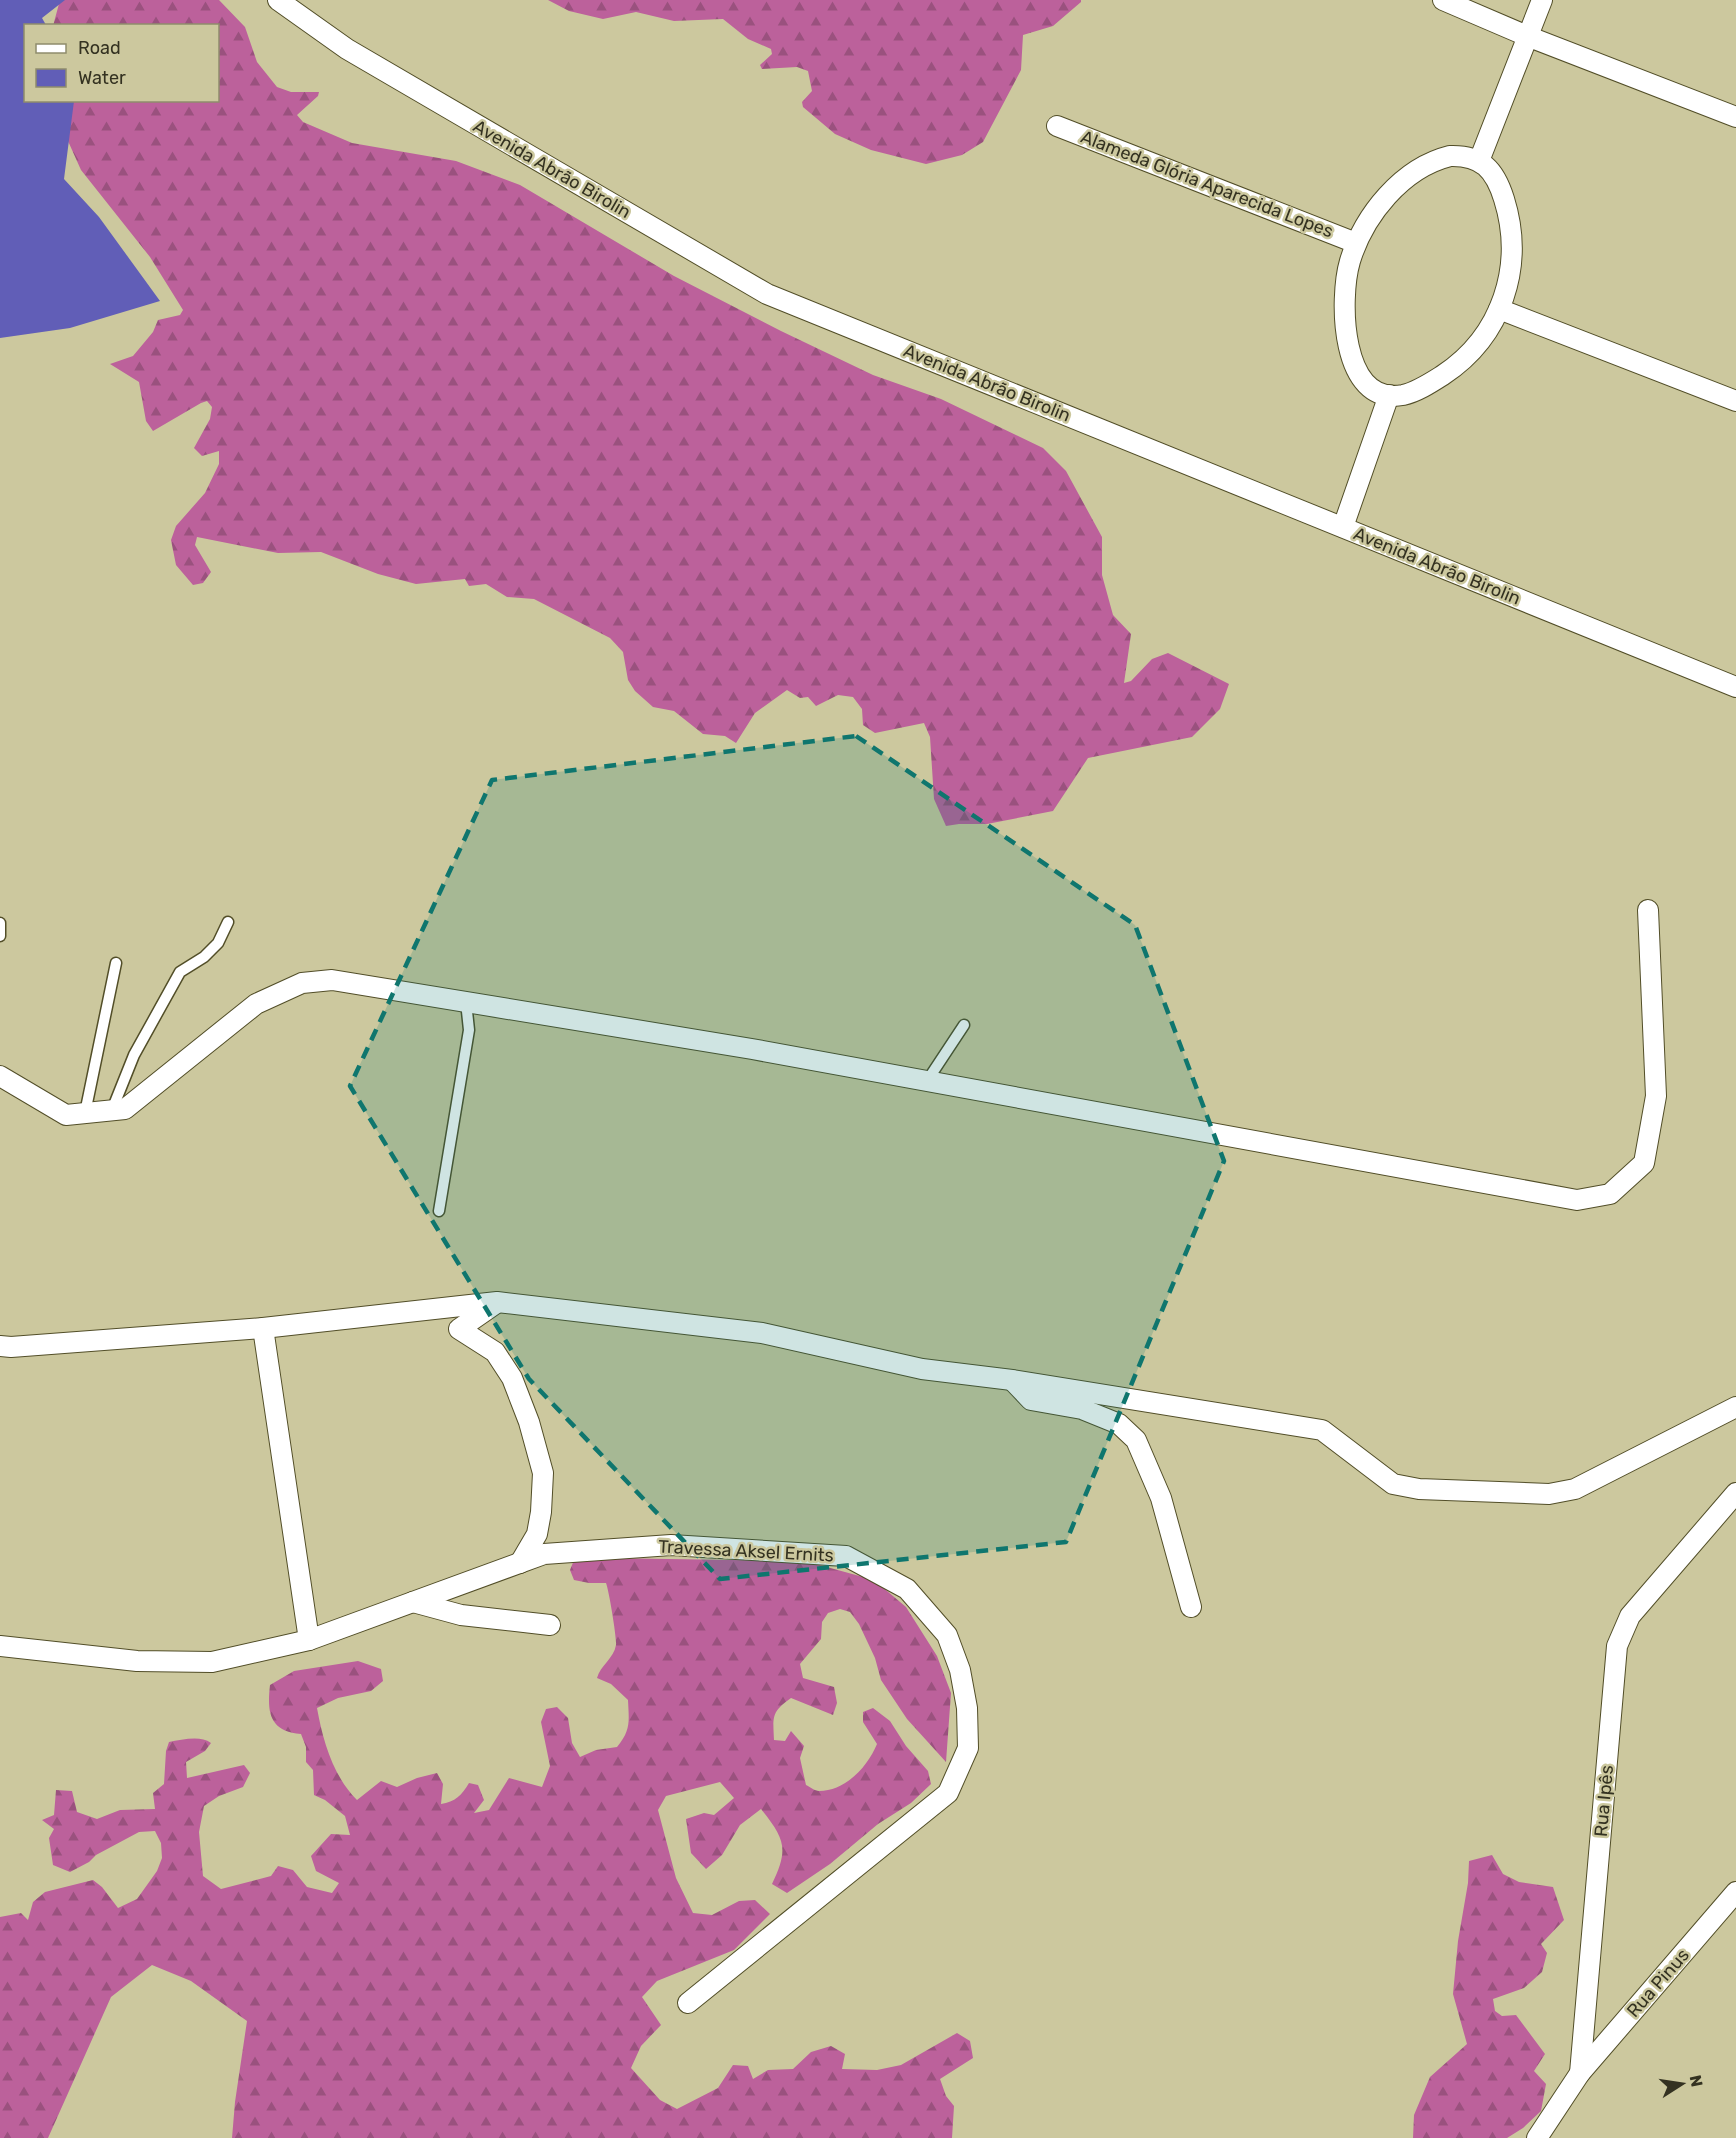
<svg xmlns="http://www.w3.org/2000/svg" width="1736" height="2138" font-family="Rubik,sans-serif">
	<style>
		.forest { fill: url(#forest-firs) }
		.water { fill: #615eb7 }
		.lines { fill: none; stroke-linecap: round; stroke-linejoin: round }
		.service-casing { stroke: #524e28; stroke-width: 13 }
		.minor-casing { stroke: #524e28; stroke-width: 22 }
		.service { stroke: #fff; stroke-width: 10 }
		.minor { stroke: #fff; stroke-width: 20 }
		.marked { fill: #0f766e; fill-opacity: 0.2; stroke: #0f766e; stroke-width: 4.5; stroke-dasharray: 12 8; stroke-linejoin: round }
		.labels { text-anchor: middle; stroke-width: 5; stroke-linejoin: round; paint-order: stroke }
		.street-label { font-size: 18px; fill: #343221; stroke: #ccc89e }
	</style>
	<defs>
		<pattern id="forest-firs" width="22" height="20" patternUnits="userSpaceOnUse" patternTransform="scale(1.5)"><rect width="22" height="20" fill="#bc619b"/><path d="M5 1l3.5 6h-7zM16 11l3.5 6h-7z" fill="#9a517e"/></pattern>
	</defs>
	<rect width="100%" height="100%" fill="#ccc89e"/>
	<g class="forest">
		<path d="M60,0H219L245,27L257,62L277,87L291,92H319L318,96L297,115L303,122L352,143L456,161L520,185L674,276L781,331L873,375L941,399L1043,448L1066,471L1102,537V575L1113,615L1131,634L1124,683L1131,681L1152,659L1168,653L1229,684L1220,709L1192,737L1088,758L1053,811L987,824H959L946,826L934,799L930,737L924,723L875,733L863,725L862,709L853,697L838,695L816,706L808,697L800,698L787,690L755,713L736,743L725,736L703,734L674,711L653,707L635,691L628,680L623,652L610,638L534,599L507,597L486,584L469,586L465,579L416,584L378,574L321,552L278,553L197,537L195,545L211,572L203,583L193,585L176,565L171,540L176,526L205,493L219,464V451L202,456L194,448L210,419L212,407L207,401L201,403L153,431L146,421L139,382L110,364L133,356L153,332L158,320L180,315L183,310L150,257L81,170L68,141L65,101L218,100V26H53Z"/>
		<path d="M548,0H1081V2L1053,26L1023,35L1021,70L983,142L962,155L926,164L871,150L835,134L803,107L802,102L812,91L808,71L797,67L762,69L760,65L772,54L771,49L748,39L723,19L674,21L636,12L603,19L569,11Z"/>
		<path d="M604,1558L805,1561L874,1580L906,1607L937,1656L951,1693L946,1762L907,1719L881,1680L875,1658L859,1624L850,1612L840,1609L828,1613L822,1622L821,1639L800,1664L803,1678L834,1687L837,1703L833,1715L791,1698C771,1712 773,1717 774,1740L785,1741L791,1731L804,1746L800,1758L806,1785C810,1787 815,1791 819,1791C846,1791 868,1766 877,1744L863,1722V1712L873,1708L890,1721L906,1746L928,1771L931,1784L911,1803L878,1824L830,1864L787,1893L772,1884C789,1849 785,1839 761,1809L740,1825L722,1855L706,1869L691,1853L686,1819L704,1813L714,1815L734,1798L720,1782L666,1796L658,1810L676,1878L693,1913L712,1915L739,1901L755,1900L770,1914L734,1950L657,1981L642,1997L661,2025L641,2046L631,2068L660,2100L677,2109L718,2088L733,2065L748,2066L753,2079L768,2070L793,2069L811,2052L831,2046L845,2054L842,2069L877,2070L901,2065L957,2033L970,2041L973,2058L940,2079L946,2096L954,2106L952,2138H232L235,2102L247,2021L191,1981L152,1965L111,1997L48,2138H0V1917L21,1913L28,1920L33,1902L45,1892L93,1880L102,1887L118,1908L137,1899L157,1871L162,1858L161,1843L155,1831L139,1832L96,1855L89,1862L70,1872L53,1865L49,1838L54,1829L42,1820L54,1815L56,1790L72,1791L77,1812L97,1819L120,1810L155,1809L153,1793L164,1784L166,1751L169,1742C182,1740 200,1735 211,1743L205,1751L186,1762L187,1778L244,1765L250,1773L243,1787L219,1796L204,1806L199,1832L203,1876L221,1889L271,1876L278,1866L293,1870L307,1887L332,1893L339,1883L316,1871L311,1856L331,1834L350,1835L345,1816L325,1800L314,1795L313,1770L306,1762V1747L301,1734C269,1731 267,1712 270,1685L294,1671L358,1661L381,1669L383,1681L371,1691L338,1698L317,1708C323,1741 333,1776 357,1800L381,1781L397,1787L417,1778L437,1773L443,1784L441,1804C455,1802 462,1795 469,1783L478,1785L484,1800L474,1813L489,1810L509,1778L542,1787L550,1766L541,1722L546,1709L557,1707L568,1718L572,1743L580,1757L596,1750L617,1747C631,1730 629,1722 628,1700L611,1684L597,1678C600,1666 614,1658 616,1645C617,1639 609,1591 606,1583H589L574,1580L570,1570L574,1560Z"/>
		<path d="M1492,1855L1503,1874L1519,1882L1553,1887L1564,1920L1541,1944L1547,1953L1542,1972L1524,1988L1493,1999L1495,2011L1502,2016L1516,2015L1545,2054L1534,2071L1546,2084L1541,2111L1523,2128L1507,2138H1413L1414,2115L1430,2077L1467,2044L1453,1994L1458,1941L1468,1883L1469,1861Z"/>
	</g>
	<path class="water" d="M0,0H65L42,18L46,25L26,26V100L74,101L64,179L99,217L160,301L70,328L0,338Z"/>
	<g class="lines">
		<g class="service-casing">
			<g id="service">
				<path d="M0,923V936"/>
				<path d="M927,1081L964,1025"/>
				<path d="M112,1110L134,1055L180,972L204,957L218,943L228,922"/>
				<path d="M85,1113L116,963"/>
				<path d="M439,1211L469,1030L466,1002"/>
			</g>
		</g>
		<g class="minor-casing">
			<g id="minor">
				<path d="M278,0L347,49L767,294L1736,687"/>
				<path d="M1443,0L1527,36L1736,117"/>
				<path d="M1057,126L1356,243"/>
				<path d="M1450,156C1482,155 1495,170 1504,199C1525,266 1502,336 1443,375C1432,382 1417,392 1403,395C1340,407 1339,298 1350,261C1364,215 1402,168 1450,156Z"/>
				<path d="M1479,161L1542,0"/>
				<path d="M1499,309L1736,401"/>
				<path d="M1343,527L1389,395"/>
				<path d="M0,1076L66,1115L125,1109L256,1004L302,983L332,980L752,1049L1577,1200L1610,1194L1644,1163L1656,1096L1648,910"/>
				<path d="M495,1304L459,1329L495,1352L512,1378L529,1422L543,1473L541,1512L537,1534L520,1563"/>
				<path d="M263,1328L309,1640"/>
				<path d="M0,1346L11,1347L263,1328L497,1302L762,1333L922,1369L1012,1380L1322,1430L1393,1484L1419,1489L1549,1494L1575,1489L1736,1407"/>
				<path d="M1012,1380L1031,1400L1082,1409L1119,1424L1136,1440L1161,1498L1191,1607"/>
				<path d="M413,1602L461,1615L550,1625"/>
				<path d="M0,1646L137,1661L212,1662L309,1640L544,1554L671,1545L846,1556L907,1589L947,1635L960,1670L967,1708L968,1748L948,1793L688,2003"/>
				<path d="M1580,2073L1617,1646L1630,1616L1736,1493"/>
				<path d="M1537,2138L1580,2073L1736,1892"/>
			</g>
		</g>
		<use href="#service" class="service"/>
		<use href="#minor" class="minor"/>
	</g>
	<path class="marked" d="M856,736L1135,925L1224,1161L1066,1542L720,1579L529,1379L350,1086L492,780Z"/>
	<g class="labels">
		<g class="street-label">
			<text transform="translate(552 169) rotate(30)" y="6">Avenida Abrão Birolin</text>
			<text transform="translate(1207 184) rotate(21)" y="6">Alameda Glória Aparecida Lopes</text>
			<text transform="translate(987 383) rotate(22)" y="6">Avenida Abrão Birolin</text>
			<text transform="translate(1437 566) rotate(22)" y="6">Avenida Abrão Birolin</text>
			<text transform="translate(746 1551) rotate(3)" y="6">Travessa Aksel Ernits</text>
			<text transform="translate(1604 1801) rotate(-85)" y="6">Rua Ipês</text>
			<text transform="translate(1658 1983) rotate(-49)" y="6">Rua Pinus</text>
		</g>
	</g>
	<rect x="24" y="24" width="195" height="78" fill="#ccc89e" stroke="#8f8c6c" stroke-width="1.5"/>
	<rect x="36" y="44" width="30" height="9" fill="#ffffff" stroke="#8f8c6c" stroke-width="1.5"/>
	<text x="78" y="54" font-size="18" fill="#343221">Road</text>
	<rect x="36" y="69" width="30" height="18" fill="#615eb7" stroke="#8f8c6c" stroke-width="1.5"/>
	<text x="78" y="84" font-size="18" fill="#343221">Water</text>
	<g transform="translate(1682 2084) rotate(78)" stroke="#ccc89e" stroke-width="4.5" paint-order="stroke">
	<path d="M0-4.5L10 22L0 15L-10 22Z" fill="#343221"/>
	<text y="-9" font-size="16" font-weight="bold" text-anchor="middle" fill="#343221">N</text>
	</g>
</svg>
